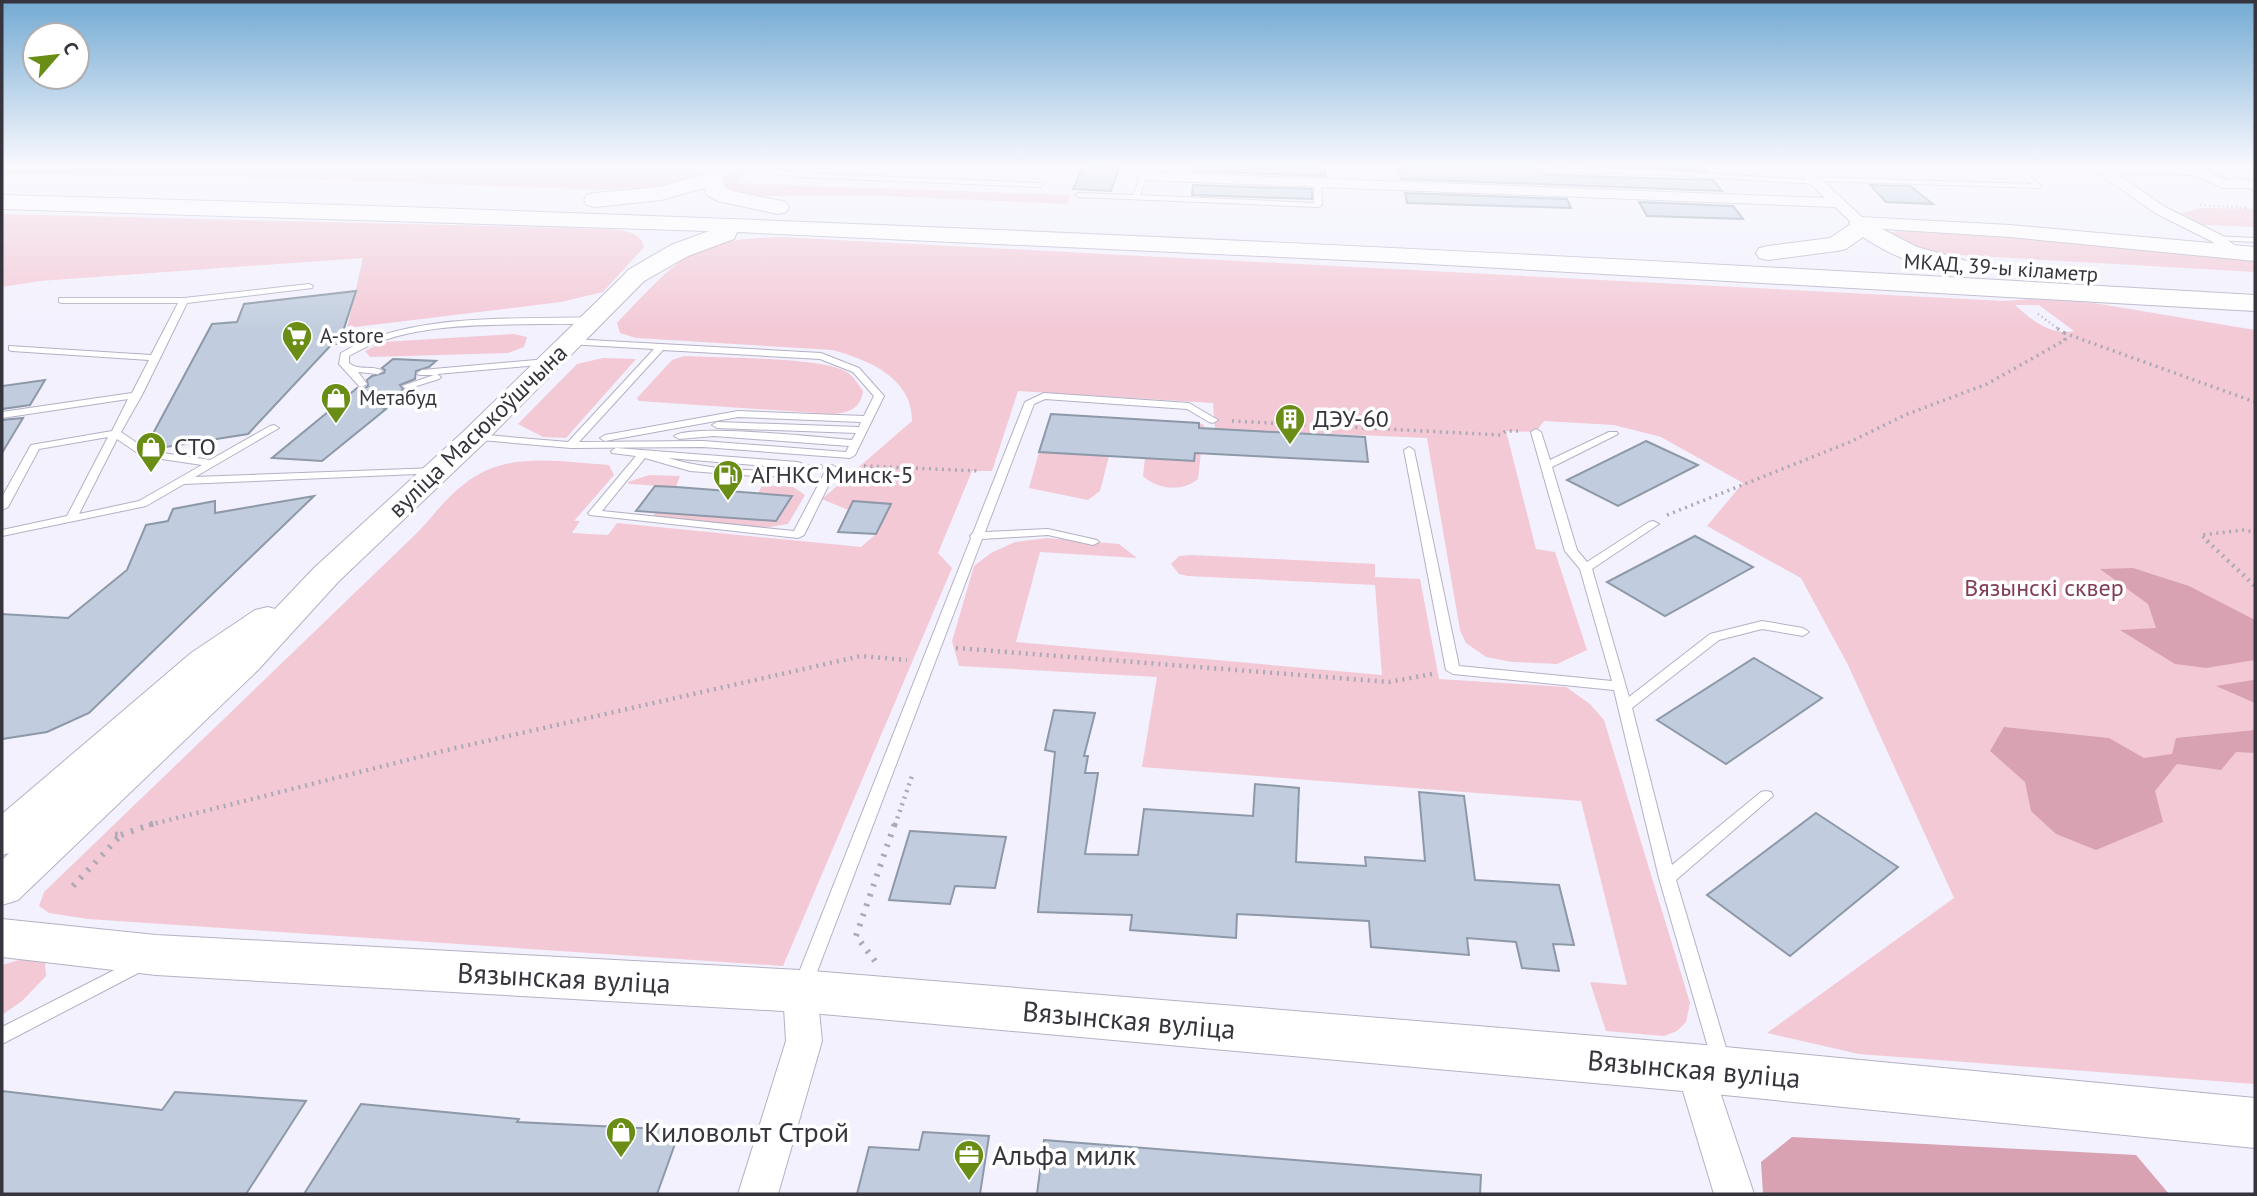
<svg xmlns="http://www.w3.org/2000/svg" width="2257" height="1196" font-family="'PT Sans',sans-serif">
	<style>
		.green { fill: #f3c9d6; fill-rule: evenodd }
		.forest { fill: #d8a2b3 }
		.building { fill: #c1cdde; stroke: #8d98a8; stroke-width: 2 }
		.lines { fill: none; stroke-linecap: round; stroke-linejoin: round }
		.lane-casing { stroke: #b4b1c5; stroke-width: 2 }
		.street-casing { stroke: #b4b1c5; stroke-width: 2 }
		.secondary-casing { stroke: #b4b1c5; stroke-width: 2 }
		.highway-casing { stroke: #b4b1c5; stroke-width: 2 }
		.path-far3 { stroke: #abaab4; stroke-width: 2.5; stroke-dasharray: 1 3.5; stroke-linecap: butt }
		.path-far2 { stroke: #abaab4; stroke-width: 3.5; stroke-dasharray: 2 4.5; stroke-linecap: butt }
		.path-far1 { stroke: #abaab4; stroke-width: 4.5; stroke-dasharray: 2 5; stroke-linecap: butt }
		.path { stroke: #abaab4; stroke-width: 6; stroke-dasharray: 2.5 8; stroke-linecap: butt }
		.lane { fill: #fff; fill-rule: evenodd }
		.street { fill: #fff; fill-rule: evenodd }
		.secondary { fill: #fff; fill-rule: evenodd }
		.highway { fill: #fff; fill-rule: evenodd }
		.labels { text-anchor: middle; stroke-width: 7; stroke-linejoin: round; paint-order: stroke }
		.far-street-label { font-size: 21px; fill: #36353d; stroke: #fff }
		.far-poi-label { font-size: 21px; fill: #36353d; stroke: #fff; text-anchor: start }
		.poi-label { font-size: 24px; fill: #36353d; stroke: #fff; text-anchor: start }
		.street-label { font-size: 24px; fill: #36353d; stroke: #fff }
		.park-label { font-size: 24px; fill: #823e58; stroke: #fff }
		.near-street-label { font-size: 28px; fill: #36353d; stroke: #fff }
		.near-poi-label { font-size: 28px; fill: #36353d; stroke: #fff; text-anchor: start }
	</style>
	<rect width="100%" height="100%" fill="#f2f1fd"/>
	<g class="green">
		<path d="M2,164H387L383,168L689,164L700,171L679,185L602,190L245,177L2,174Z"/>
		<path d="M748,170L735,183L1070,195L1067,204L883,196H747C734,193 723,192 723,177Z"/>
		<path d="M2202,208L2255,209V227L2201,225L2181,213Z"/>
		<path d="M2,214L610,229C623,231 641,231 644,247L603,292L561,302L347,328L363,258L40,281L2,287Z"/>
		<path d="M1905,229L2255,258V272L1925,253L1887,234Z"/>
		<path d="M780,237L2004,301L2031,299L2094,303L2255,330V1084L1859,1054L1767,1033L1954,898L1848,665L1801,578L1707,526L1743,483L1661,437L1614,425L1544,421L1536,432L1506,431L1536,549L1555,552L1587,650L1557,664L1512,662L1486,657L1466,643L1460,630L1427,438L1215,429L1213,403L1018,391L992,471H972L938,553L952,568L783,966L88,919L49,913L39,906L44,892L418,532C432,517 446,498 463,485C504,450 559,462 609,465L614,475L574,521H580L572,533L608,535L617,523L861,547L876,534L890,504L853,501L848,510L822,499L912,421C913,378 867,359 832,350L636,338L620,333L617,323C641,298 676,256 709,246C732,239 756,238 780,237ZM2015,305H2039L2074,331C2052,336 2031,320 2015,305Z"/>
		<path d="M514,334L527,337L524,347L508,353L370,357L365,351L383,342Z"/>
		<path d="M685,356C718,358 820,357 845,371C853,375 858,384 863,391C861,409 848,413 832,414L639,401L637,398L672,360Z"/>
		<path d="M603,358L636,359L566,438L543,437L518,424L577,364Z"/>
		<path d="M1199,423L1204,425L1198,479C1183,492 1158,490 1143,476L1145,458L1194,461Z"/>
		<path d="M1039,452L1109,456L1100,491L1088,500L1029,488Z"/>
		<path d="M649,475L680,476L676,487L629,484L628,482Z"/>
		<path d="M762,485L793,487L805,495L788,524L763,528L648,521L655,513L776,521L792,497L758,494Z"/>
		<path d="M1047,538L1119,544L1137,558L1040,552L1016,642L1382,675L1375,585L1188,576L1179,574L1171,564L1179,556L1191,555L1375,564V577L1420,579L1439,679L1566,687L1590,704L1604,720L1690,1003L1686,1022L1677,1031L1664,1036L1606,1031L1590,982L1627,985L1581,801L1142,767L1157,677L959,666L952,641L974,566L991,553L1015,542Z"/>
		<path d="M29,957L45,963L46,976L22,1001L2,1015V965Z"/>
	</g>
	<g class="forest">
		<path d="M2133,568L2189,586L2255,620V660L2206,668L2175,664L2120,630L2156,628L2148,604L2100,569Z"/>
		<path d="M2255,680V703L2216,686L2253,680Z"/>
		<path d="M2004,727L2109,738L2144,758L2172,754L2176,738L2255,730V753L2236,752L2221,770L2177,764L2155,791L2163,822L2096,850L2056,834L2031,811L2025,782L1990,751Z"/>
		<path d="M1792,1137L2136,1155L2169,1194H1763L1761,1162Z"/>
	</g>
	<g class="building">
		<path d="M1084,164H1121L1111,191L1073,189Z"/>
		<path d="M1193,164H1325V176L1193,171Z"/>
		<path d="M1397,164H1539V170L1545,175L1713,180L1722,191L1401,179Z"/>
		<path d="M1550,164H1700L1706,171L1550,165Z"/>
		<path d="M1193,185L1312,189V199L1192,195Z"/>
		<path d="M1870,185L1910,186L1933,204L1886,202Z"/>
		<path d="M1405,193L1567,199L1571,208L1407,203Z"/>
		<path d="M1639,202L1733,206L1743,219L1647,216Z"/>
		<path d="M356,291L339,344H332L248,434L166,447L149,441L212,324L237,322L244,304Z"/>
		<path d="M393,359L436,361L429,367L416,371L415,379L400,385L403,389L381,408L386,409L322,461L272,458L357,388L363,389L368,386L367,380L372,376L384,373L385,370L382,368Z"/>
		<path d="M45,380L30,405L2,409V386Z"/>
		<path d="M1051,414L1199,423V428L1365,437L1368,462L1195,453L1194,461L1039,452Z"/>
		<path d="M23,418L2,453V420Z"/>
		<path d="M1646,441L1698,465L1618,506L1567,480Z"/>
		<path d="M655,486L676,487L792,496L776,521L636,511Z"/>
		<path d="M314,496L89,713L47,732L2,739V614L68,618L127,570L146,525L168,521L173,509L215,501V513Z"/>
		<path d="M853,501L891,504L876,534L838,532Z"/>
		<path d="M1695,536L1753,567L1665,616L1607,582Z"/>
		<path d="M1754,658L1822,698L1726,764L1657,720Z"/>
		<path d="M1054,710L1095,713L1084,756H1088L1085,773H1098L1085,854L1138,855L1144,809L1253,816L1255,784L1299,788L1296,862L1366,866L1365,857L1425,861L1419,792L1464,796L1475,880L1559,885L1574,945L1553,944L1559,971L1522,968L1516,942L1467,938L1469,955L1371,947L1369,921L1237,914L1236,938L1130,930L1132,915L1038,912L1055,752L1045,750Z"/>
		<path d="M1816,813L1898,867L1790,956L1707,895Z"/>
		<path d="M910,831L1006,837L995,888L955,886L950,904L889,900Z"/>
		<path d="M2,1091L162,1110L175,1092L306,1101L246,1194H2Z"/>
		<path d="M361,1104L519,1119L517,1122L680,1130L657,1194H304Z"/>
		<path d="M923,1132L989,1136L980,1194H857L869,1147L919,1150Z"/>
		<path d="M1044,1140L1481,1175L1480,1194H1037Z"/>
	</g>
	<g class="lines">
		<g class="lane-casing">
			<g id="lane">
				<path d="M437,164H477L474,166H440Z"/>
				<path d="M720,164H736L799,173L1040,183L1043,185L1040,187L799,177L723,166Z"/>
				<path d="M1145,164H1151L1140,195L1314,203L1315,183L1318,181L1321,183L1322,205L1318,207L1079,197L1075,195L1079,193L1133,195Z"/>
				<path d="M1375,164H1381V173L1376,172Z"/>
				<path d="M1541,164H1547L1548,168L1653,170L1810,180L1813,177L2032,184L2007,164H2014L2042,186L2039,188L1820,181L1817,184L1653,174L1545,172L1542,170Z"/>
				<path d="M2198,164H2206L2255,186V191Z"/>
				<path d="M2213,236L2255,238V242L2216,240L2212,238Z"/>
				<path d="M309,284L313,286L312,288L187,303L142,395L121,432L149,451L210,460L270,426L274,425L279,428L195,477L436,468L441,471L440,473L184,484L146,506L2,536V530L67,516L108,437L39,449L8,507L2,510V497L31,445L112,431L128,399L2,418V412L132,393L149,360L12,351L9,350V346L151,355L178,303H62L59,302V298H184ZM117,439L142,456L202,465L139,501L79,514Z"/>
				<path d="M591,317L595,320L594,322C576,325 558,324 540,324C477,325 404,323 349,356V363C358,371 373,365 383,371L378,374L358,372L367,384L362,387L359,386L339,364L341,353C411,312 512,320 591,317Z"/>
				<path d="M571,339L821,353L859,368L884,396L855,455L850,458L703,447L571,448L470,439L469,437L474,434L568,442L654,349L568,344V340ZM663,350L820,359L853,372L874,396L864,416L738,411L605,435L600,438L605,441L738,417L861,422L859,427L717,422L712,425L717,428L856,433L852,440C822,438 693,423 674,436L679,439L714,436L849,446L846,452L703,441L579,442Z"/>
				<path d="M547,359L552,362L550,364L437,374L441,377L439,379L407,389L402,386L434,375H419L417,373L422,370Z"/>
				<path d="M1044,393L1189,403L1218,420L1213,423L1209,422L1187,409L1045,399L1034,404L985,532L1048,529L1097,540L1099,542L1093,545L1048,535L982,539L812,985L809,990L803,992L797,990L794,985L971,538L970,536L973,533L1025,402Z"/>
				<path d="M1536,429L1541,432L1550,460L1609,432H1617L1618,434L1552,467L1577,550L1587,562L1649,522L1653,521L1659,524L1592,569L1629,697L1710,634L1762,621L1803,628L1809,632L1803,636L1762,629L1719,640L1632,708L1672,865L1761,792L1766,791L1771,792L1773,796L1676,880L1730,1061L1727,1067L1721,1069L1715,1067L1712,1061L1659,878L1614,690L1453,674L1446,670L1404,450L1409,447L1414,450L1459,666L1612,681L1580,569L1565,551L1531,432Z"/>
				<path d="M616,448L797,462L801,463L802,466L821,465L822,467L821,469L817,470L766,477L690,471L645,458L602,511L794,531L827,468L832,465L837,468L804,535L798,538L590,515L588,513L590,511L636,456L612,453L611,451ZM668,458L790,468C750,473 706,469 668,458Z"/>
				<path d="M138,958L144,960L146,965L144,970L2,1044V1027Z"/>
			</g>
		</g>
		<g class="street-casing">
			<g id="street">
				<path d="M1790,164H1805L1865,220L1867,223L1865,226H1855L1835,207L1144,180L1137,176L1144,172L1825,198Z"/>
				<path d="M2096,164L2195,167L2225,180H2255V188H2223L2193,175L2115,172L2165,207L2221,235L2245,253L2243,256H2231L2211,241L2155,213L2094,170L2092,167Z"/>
				<path d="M800,976L812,981L817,991L822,1041L778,1194H738L786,1041L783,991L788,981Z"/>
				<path d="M1694,1052L1707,1056L1712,1068L1754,1194H1714L1676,1068L1681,1056Z"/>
			</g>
		</g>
		<g class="secondary-casing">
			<g id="secondary">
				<path d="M711,164H733L720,182L713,184L703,178L712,166Z"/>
				<path d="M1860,217L2010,225L2255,247V261L2010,237L1853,227L1849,223L1853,219Z"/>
				<path d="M637,268L645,270L649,275L645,280L484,443L338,582L258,670L18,900L2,905V860L9,853L2,855V814L191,653L255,610L268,607L275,609L314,568L464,431L629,270Z"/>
				<path d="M2,919L156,935L800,970L1694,1044L2255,1098V1148L1694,1092L800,1012L156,975L2,957Z"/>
			</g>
		</g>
		<g class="highway-casing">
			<g id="highway">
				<path d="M713,172L721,173L725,187L733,191L786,202L789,207L786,212L778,214L718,201L707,195L704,188L661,200L595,207L587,205L584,200L587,195L595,193L659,187Z"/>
				<path d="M2,195C754,215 1504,250 2255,295V311L1411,263L737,232L734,239L688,256L646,280L637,283L628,280L624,275L628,270L671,245L709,231L2,209Z"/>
				<path d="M1863,219L1917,247L1967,261L1971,266L1967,271C1939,278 1886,253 1863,237L1846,249L1837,251L1768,260L1759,258L1756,253L1759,248L1768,246L1830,238L1855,221Z"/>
			</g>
		</g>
		<g class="path-far3">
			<path d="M2200,205L2248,208"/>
			<path d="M2038,314L2057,328"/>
		</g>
		<g class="path-far2">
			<path d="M2064,333L2255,402"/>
			<path d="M1232,421L1501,435L1506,431H1518"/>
			<path d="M864,466L981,471"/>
			<path d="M1667,515L1850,442L1905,415L1987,384L2065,340L2064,333L2054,326"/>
			<path d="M2209,542L2201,535L2243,530L2255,532"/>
		</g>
		<g class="path-far1">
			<path d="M2207,541L2255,586"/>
			<path d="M956,648L1389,682L1432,674"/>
			<path d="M149,825L451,749L861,656L907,660"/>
			<path d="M895,825L913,773"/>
		</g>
		<g class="path">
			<path d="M121,835L155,823"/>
			<path d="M73,886L121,835L110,834"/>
			<path d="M875,961L856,936L895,823"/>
		</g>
		<use href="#lane" class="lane"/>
		<use href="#street" class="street"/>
		<use href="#secondary" class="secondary"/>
		<use href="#highway" class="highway"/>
	</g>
	<linearGradient id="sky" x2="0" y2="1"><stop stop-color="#73aad3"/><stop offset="0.5" stop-color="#f9f9fe"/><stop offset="1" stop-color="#f9f9fe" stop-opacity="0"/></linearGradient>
	<rect width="2257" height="331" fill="url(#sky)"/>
	<defs>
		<g id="supermarket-pin" transform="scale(1.575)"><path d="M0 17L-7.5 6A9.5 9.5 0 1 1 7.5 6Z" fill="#698d15" stroke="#fff"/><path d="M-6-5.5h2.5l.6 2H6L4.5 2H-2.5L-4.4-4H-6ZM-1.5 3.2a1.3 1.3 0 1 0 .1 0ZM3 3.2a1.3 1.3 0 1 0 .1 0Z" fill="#fff"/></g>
		<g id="shop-pin" transform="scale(1.575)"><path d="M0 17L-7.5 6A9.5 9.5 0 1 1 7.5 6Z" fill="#698d15" stroke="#fff"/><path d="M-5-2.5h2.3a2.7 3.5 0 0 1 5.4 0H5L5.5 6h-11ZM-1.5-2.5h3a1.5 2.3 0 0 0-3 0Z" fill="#fff"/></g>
		<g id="building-pin" transform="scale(1.575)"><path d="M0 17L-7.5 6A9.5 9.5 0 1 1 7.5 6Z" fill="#698d15" stroke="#fff"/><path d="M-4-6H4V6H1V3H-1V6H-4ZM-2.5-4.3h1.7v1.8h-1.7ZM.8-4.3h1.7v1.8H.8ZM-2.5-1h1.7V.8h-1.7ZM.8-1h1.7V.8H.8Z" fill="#fff"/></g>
		<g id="fuel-pin" transform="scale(1.575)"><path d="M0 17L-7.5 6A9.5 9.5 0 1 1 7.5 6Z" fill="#698d15" stroke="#fff"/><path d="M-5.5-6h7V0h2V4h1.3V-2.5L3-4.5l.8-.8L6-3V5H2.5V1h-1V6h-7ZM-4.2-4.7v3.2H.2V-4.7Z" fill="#fff"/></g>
		<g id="office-pin" transform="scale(1.575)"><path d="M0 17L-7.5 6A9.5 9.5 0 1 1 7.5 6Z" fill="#698d15" stroke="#fff"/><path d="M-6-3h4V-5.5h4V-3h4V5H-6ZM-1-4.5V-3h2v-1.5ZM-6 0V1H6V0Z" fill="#fff"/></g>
	</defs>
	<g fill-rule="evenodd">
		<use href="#supermarket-pin" x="297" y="336"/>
		<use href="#shop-pin" x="336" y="398"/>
		<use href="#building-pin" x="1290" y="419"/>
		<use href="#shop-pin" x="151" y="447"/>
		<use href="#fuel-pin" x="728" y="475"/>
		<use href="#shop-pin" x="621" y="1132"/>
		<use href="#office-pin" x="969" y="1155"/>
	</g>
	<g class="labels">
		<g class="far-street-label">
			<text transform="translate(2001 268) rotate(4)" y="7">МКАД, 39-ы кіламетр</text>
		</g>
		<g class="far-poi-label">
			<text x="320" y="343">А-store</text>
			<text x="359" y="405">Метабуд</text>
		</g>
		<g class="poi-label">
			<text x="1313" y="427">ДЭУ-60</text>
			<text x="174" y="455">СТО</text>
			<text x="751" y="483">АГНКС Минск-5</text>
		</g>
		<g class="street-label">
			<text transform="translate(478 431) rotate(-44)" y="8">вуліца Масюкоўшчына</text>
		</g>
		<g class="park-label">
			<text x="2044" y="596">Вязынскі сквер</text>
		</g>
		<g class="near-street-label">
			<text transform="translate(564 978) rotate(3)" y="10">Вязынская вуліца</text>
			<text transform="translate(1129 1020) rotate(5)" y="10">Вязынская вуліца</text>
			<text transform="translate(1694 1069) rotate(5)" y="10">Вязынская вуліца</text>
		</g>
		<g class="near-poi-label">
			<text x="644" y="1142">Киловольт Строй</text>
			<text x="992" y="1165">Альфа милк</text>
		</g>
	</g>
	<rect width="2257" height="1196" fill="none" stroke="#36353d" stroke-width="7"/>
	<g transform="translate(56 56) rotate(62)"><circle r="33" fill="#ffffff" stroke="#afaeb1" stroke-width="2"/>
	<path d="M0-5L12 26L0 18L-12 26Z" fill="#698d15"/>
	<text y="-10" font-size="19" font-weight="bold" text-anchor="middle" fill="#36353d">С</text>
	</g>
</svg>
